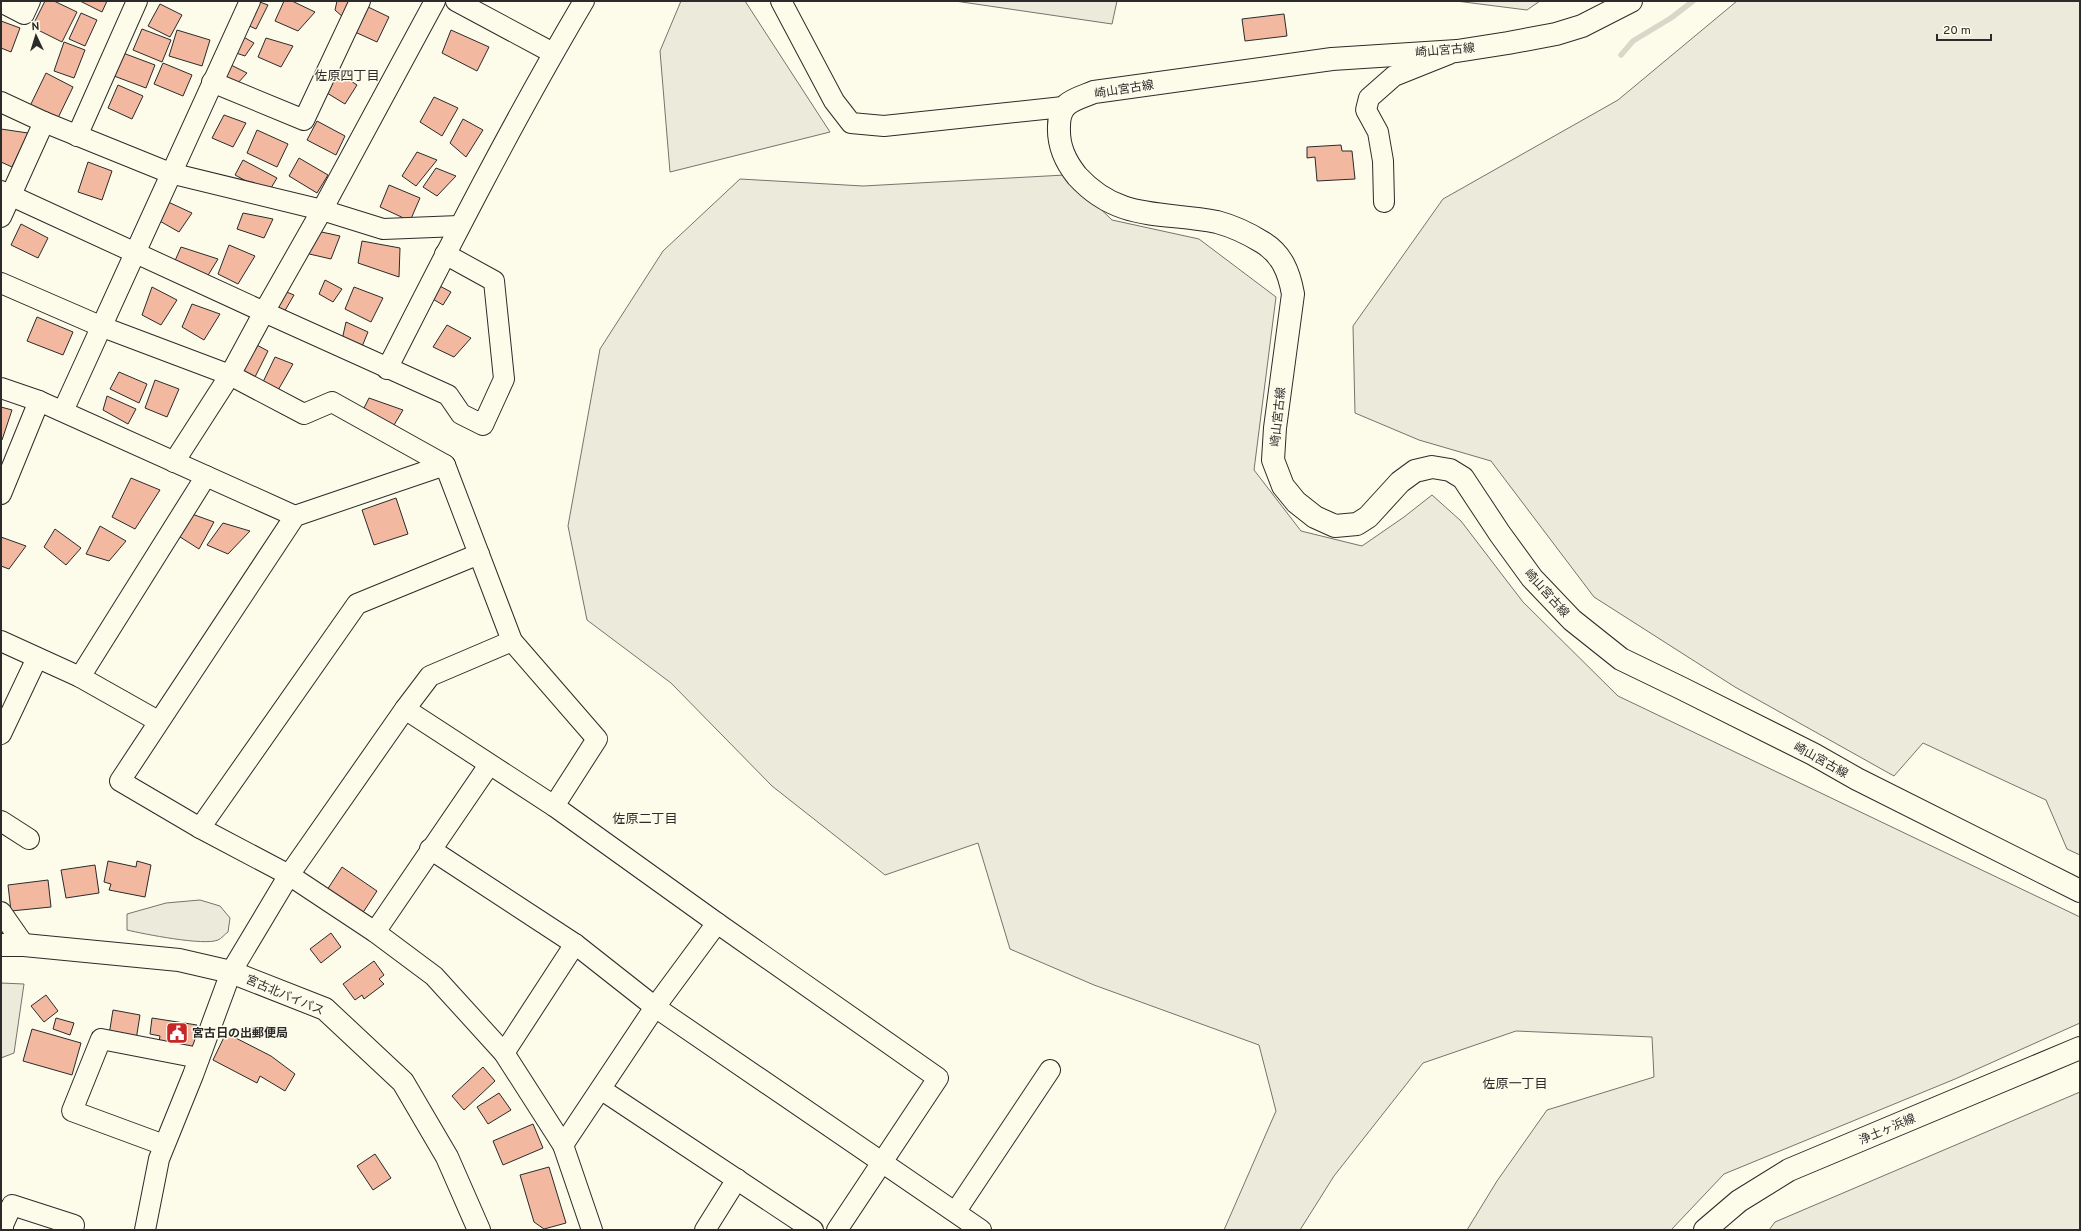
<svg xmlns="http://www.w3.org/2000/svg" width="2081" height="1231" font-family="Overpass,'Noto Sans JP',sans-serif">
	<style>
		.green { fill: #ecebdb; stroke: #74746e }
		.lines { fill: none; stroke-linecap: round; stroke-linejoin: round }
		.stream { stroke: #d8d7c9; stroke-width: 5.5 }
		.building { fill: #f2b8a0; stroke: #2b2b2b }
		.minor-casing { stroke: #2b2b2b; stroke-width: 22 }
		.major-casing { stroke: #2b2b2b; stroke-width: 24 }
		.highway-casing { stroke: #2b2b2b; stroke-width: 24 }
		.minor { stroke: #fdfbea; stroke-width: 20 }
		.major { stroke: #fdfbea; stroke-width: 22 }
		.highway { stroke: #fdfbea; stroke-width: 22 }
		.labels { text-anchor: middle; stroke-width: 3; stroke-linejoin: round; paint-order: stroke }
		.street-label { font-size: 12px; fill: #2b2b2b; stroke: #fdfbea }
		.poi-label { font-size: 12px; font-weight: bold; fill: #2b2b2b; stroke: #fdfbea; text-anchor: start }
		.neighbourhood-label { font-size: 13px; fill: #2b2b2b; stroke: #fdfbea }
	</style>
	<rect width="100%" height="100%" fill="#fdfbea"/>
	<g class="green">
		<path d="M681,1H745L830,132L670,172L660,51Z"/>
		<path d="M955,1H1117L1112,24Z"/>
		<path d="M1456,1H1540L1527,10Z"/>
		<path d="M1737,1H2080V855L2067,849L2046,800L1923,743L1894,776L1735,687L1594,597L1491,461L1419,440L1355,413L1353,326L1443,199L1618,100Z"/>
		<path d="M1065,175L1112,220L1199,239L1276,297L1254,470L1301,531L1362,546L1404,517L1432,495L1461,521L1523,602L1618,696L2080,917V1023L1955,1079L1724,1174L1671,1230H1467L1497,1181L1547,1110L1654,1077L1652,1037L1516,1031L1423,1063L1334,1176L1300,1230H1224L1276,1111L1259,1045L1094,985L1010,949L978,843L885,875L772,786L671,683L587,620L568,526L600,349L663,251L740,179L863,186Z"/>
		<path d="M200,900L220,906L230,918L228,932C225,934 221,939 218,940C204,946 144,934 127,930V914L166,903Z"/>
		<path d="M1,983L24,984L14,1053L1,1058Z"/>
		<path d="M2080,1092V1230H1769L1775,1222Z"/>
	</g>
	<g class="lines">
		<path class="stream" d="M1621,55L1633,41L1671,18L1693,1"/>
	</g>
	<g class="building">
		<path d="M45,1H54L77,12L62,42L32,27Z"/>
		<path d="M80,1H107L102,12Z"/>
		<path d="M257,1L268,5L256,29L245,24Z"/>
		<path d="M284,1H292L315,12L298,31L275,21Z"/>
		<path d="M337,1H354L344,18L335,10Z"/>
		<path d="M160,4L182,15L170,37L148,26Z"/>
		<path d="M366,6L389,17L377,42L355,32Z"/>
		<path d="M81,13L97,20L85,46L69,39Z"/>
		<path d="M1284,14L1287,36L1245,41L1242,19Z"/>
		<path d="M1,21L20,28L11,52L1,48Z"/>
		<path d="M142,29L171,40L162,62L133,50Z"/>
		<path d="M177,30L210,40L202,66L169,56Z"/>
		<path d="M451,30L489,47L477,71L442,53Z"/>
		<path d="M240,35L254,43L245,56L233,52Z"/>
		<path d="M266,38L293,46L281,67L258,57Z"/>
		<path d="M64,42L85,50L74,78L54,71Z"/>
		<path d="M123,53L155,65L146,88L114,76Z"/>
		<path d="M163,63L192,75L183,96L154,84Z"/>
		<path d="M229,64L247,73L237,84L224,79Z"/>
		<path d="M337,72L357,85L345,104L327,93Z"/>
		<path d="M46,73L73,87L56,122L29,108Z"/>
		<path d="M118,85L143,96L132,119L108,108Z"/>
		<path d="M434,97L458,108L442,136L420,122Z"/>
		<path d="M224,115L246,123L233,147L212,138Z"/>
		<path d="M463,119L483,130L466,157L450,143Z"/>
		<path d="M317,121L345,136L336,155L307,140Z"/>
		<path d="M1,129L28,133L12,167L1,162Z"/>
		<path d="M257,130L288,144L277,167L247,153Z"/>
		<path d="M1341,145L1342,151H1352L1355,179L1317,181L1315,157L1307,158V147Z"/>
		<path d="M417,152L437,160L416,186L402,176Z"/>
		<path d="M299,158L328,175L317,193L289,176Z"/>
		<path d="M243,160L277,178L268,193L235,175Z"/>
		<path d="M88,162L112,171L102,200L78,192Z"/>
		<path d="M436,168L456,176L437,196L423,187Z"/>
		<path d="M389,185L420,198L410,221L380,207Z"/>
		<path d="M166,201L192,213L179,232L158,220Z"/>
		<path d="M243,213L273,219L264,238L237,229Z"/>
		<path d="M21,224L48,238L38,258L11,245Z"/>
		<path d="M317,231L340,236L331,259L305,253Z"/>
		<path d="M362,241L400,248L399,277L358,263Z"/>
		<path d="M229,245L255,256L238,284L218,274Z"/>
		<path d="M181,247L218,259L207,277L174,263Z"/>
		<path d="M325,280L342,289L333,302L319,294Z"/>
		<path d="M438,285L451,292L443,305L431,298Z"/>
		<path d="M152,287L177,300L161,325L142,315Z"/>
		<path d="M354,287L383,298L371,322L345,309Z"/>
		<path d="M284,291L294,295L283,314L274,308Z"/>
		<path d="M192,304L220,314L204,340L182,327Z"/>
		<path d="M37,317L73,332L63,355L27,341Z"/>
		<path d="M346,322L368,332L361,349L342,340Z"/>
		<path d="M447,325L471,338L454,357L433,347Z"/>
		<path d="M253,343L268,351L253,381L238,373Z"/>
		<path d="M275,357L293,364L277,392L263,382Z"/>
		<path d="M119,372L147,384L139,403L110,389Z"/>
		<path d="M155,380L179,389L167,417L145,408Z"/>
		<path d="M107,396L136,409L128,424L103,410Z"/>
		<path d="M369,398L403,410L391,430L361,414Z"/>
		<path d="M1,407L12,410L2,440H1Z"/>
		<path d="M131,478L160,490L135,529L112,517Z"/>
		<path d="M396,498L408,534L374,545L362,510Z"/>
		<path d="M192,514L214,522L199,549L177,535Z"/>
		<path d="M223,523L250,531L228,554L207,545Z"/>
		<path d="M100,526L126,541L109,561L86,554Z"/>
		<path d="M55,529L81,548L66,565L44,547Z"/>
		<path d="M1,537L26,546L9,569L1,566Z"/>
		<path d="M108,861L136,867L137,861L151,865L145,897L109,890L111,884L104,882Z"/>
		<path d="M95,865L99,893L66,898L61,870Z"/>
		<path d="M342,867L377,891L362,914L327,890Z"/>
		<path d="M48,880L51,907L11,911L8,885Z"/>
		<path d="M331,933L341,947L321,963L310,949Z"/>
		<path d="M374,961L384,975L379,979L384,984L364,999L362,995L355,1000L343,984Z"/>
		<path d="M46,995L58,1011L44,1022L31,1006Z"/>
		<path d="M113,1010L140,1015L136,1040L109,1035Z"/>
		<path d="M56,1018L74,1023L70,1035L53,1029Z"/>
		<path d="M152,1018L197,1025L193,1053L158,1047L160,1036L150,1034Z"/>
		<path d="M32,1029L81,1043L72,1075L23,1061Z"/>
		<path d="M226,1033L271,1056L295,1074L285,1091L260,1076L257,1083L213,1060Z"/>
		<path d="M483,1067L495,1081L464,1110L452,1096Z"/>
		<path d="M499,1093L511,1110L488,1124L477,1107Z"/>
		<path d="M533,1124L543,1148L503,1165L493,1141Z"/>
		<path d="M375,1154L391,1178L373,1190L357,1166Z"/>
		<path d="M549,1167L566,1223L544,1229L534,1222L520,1175Z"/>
	</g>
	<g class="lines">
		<g class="minor-casing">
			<g id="minor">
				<path d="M456,1L553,53"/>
				<path d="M781,1L834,101L851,123L884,126L1063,107"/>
				<path d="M1,2L24,14L30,1"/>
				<path d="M212,82L304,120L360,1"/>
				<path d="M1,102L44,122L170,173L322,210L383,229L459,226"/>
				<path d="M77,136L137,1"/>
				<path d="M1,191L264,312L322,210L435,1"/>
				<path d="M1384,202L1383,161L1378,132L1366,110L1369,98L1394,76L1449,54"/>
				<path d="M1,217L44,122"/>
				<path d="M445,254L494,281L504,379L483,425L461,414L448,395L264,312L230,375L304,414L332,402L445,465L512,641L597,739L554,806"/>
				<path d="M1,283L100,326L230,375L174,462"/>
				<path d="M387,369C450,245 513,121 584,1"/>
				<path d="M1,388L39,401L295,516"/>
				<path d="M63,411L250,1"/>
				<path d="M445,465L295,516L120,781L200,828L289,875L375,932L434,976L504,1053L563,1145L592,1230"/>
				<path d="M1,494L39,401"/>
				<path d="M1,641L80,677L158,721"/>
				<path d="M80,677L206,476"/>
				<path d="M405,709L554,806L717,923L938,1078L837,1230"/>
				<path d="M1,734L37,658"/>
				<path d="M1,821L29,839"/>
				<path d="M200,828L357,604L479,554"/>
				<path d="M430,849L575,944L655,1007L981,1230"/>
				<path d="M1,912L24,945"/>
				<path d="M375,932L489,765"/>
				<path d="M504,1053L575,944"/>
				<path d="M602,1090L813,1230"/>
				<path d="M164,1145L72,1111L101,1039L199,1058"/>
				<path d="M563,1145L655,1007L717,923"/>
				<path d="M956,1211L1050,1070"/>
				<path d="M3,1230V1225L12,1205L74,1225L73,1230"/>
				<path d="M145,1230L159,1159L193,1075L231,972L289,875L405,709L430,676L512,641"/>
				<path d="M705,1230L737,1179"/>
			</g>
		</g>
		<g class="major-casing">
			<g id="major">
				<path d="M1631,1L1582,26L1556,34L1508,43L1457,51L1332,59L1094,92C1074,100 1059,102 1059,126C1058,146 1065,161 1077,176C1119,222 1162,211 1217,222C1232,226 1249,234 1262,242C1282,254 1289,272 1293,294L1275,428L1273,460L1283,486L1296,502L1315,517L1335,526L1357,524L1368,517L1400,482L1415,471L1432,467L1450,470L1463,478L1500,534L1532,578L1572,620L1621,659L1681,688L1813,754L1857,779L2080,891"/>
				<path d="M1705,1230L1739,1201L1789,1170L2080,1048"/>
			</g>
		</g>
		<g class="highway-casing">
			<path id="highway" d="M1,945H24L179,960L231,972L325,1009L403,1082L447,1157L479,1230"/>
		</g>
		<use href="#minor" class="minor"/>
		<use href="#major" class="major"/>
		<use href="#highway" class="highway"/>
	</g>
	<defs>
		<g id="civic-square" transform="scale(1.15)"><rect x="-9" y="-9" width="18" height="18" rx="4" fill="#c62828" stroke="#fdfbea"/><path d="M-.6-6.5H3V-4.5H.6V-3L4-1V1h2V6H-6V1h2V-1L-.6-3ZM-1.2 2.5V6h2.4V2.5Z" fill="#fff"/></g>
	</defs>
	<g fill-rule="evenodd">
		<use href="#civic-square" x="177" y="1033"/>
	</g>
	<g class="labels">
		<g class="street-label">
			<text transform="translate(1445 50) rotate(-5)" y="4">崎山宮古線</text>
			<text transform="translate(1124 89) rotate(-9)" y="4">崎山宮古線</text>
			<text transform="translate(1278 417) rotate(-84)" y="4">崎山宮古線</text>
			<text transform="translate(1547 593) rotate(48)" y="4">崎山宮古線</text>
			<text transform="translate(1821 760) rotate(29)" y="4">崎山宮古線</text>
			<text transform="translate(285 995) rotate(23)" y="4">宮古北バイパス</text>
			<text transform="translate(1887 1129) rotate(-23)" y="4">浄土ヶ浜線</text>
		</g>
		<g class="poi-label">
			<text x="192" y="1037">宮古日の出郵便局</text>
		</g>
		<g class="neighbourhood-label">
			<text x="347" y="80">佐原四丁目</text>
			<text x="645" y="823">佐原二丁目</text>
			<text x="1515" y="1088">佐原一丁目</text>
		</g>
	</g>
	<rect width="2081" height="1231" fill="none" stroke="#2b2b2b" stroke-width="4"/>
	<g transform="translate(36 36) rotate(356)" stroke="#fdfbea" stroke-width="3" paint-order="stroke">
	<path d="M0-3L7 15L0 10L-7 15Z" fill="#2b2b2b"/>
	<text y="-6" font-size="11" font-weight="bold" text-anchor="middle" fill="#2b2b2b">N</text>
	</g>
	<path d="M1937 34v6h54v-6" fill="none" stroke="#2b2b2b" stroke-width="2"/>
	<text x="1943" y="34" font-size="12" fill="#2b2b2b" stroke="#fdfbea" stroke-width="3" paint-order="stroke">20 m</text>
</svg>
